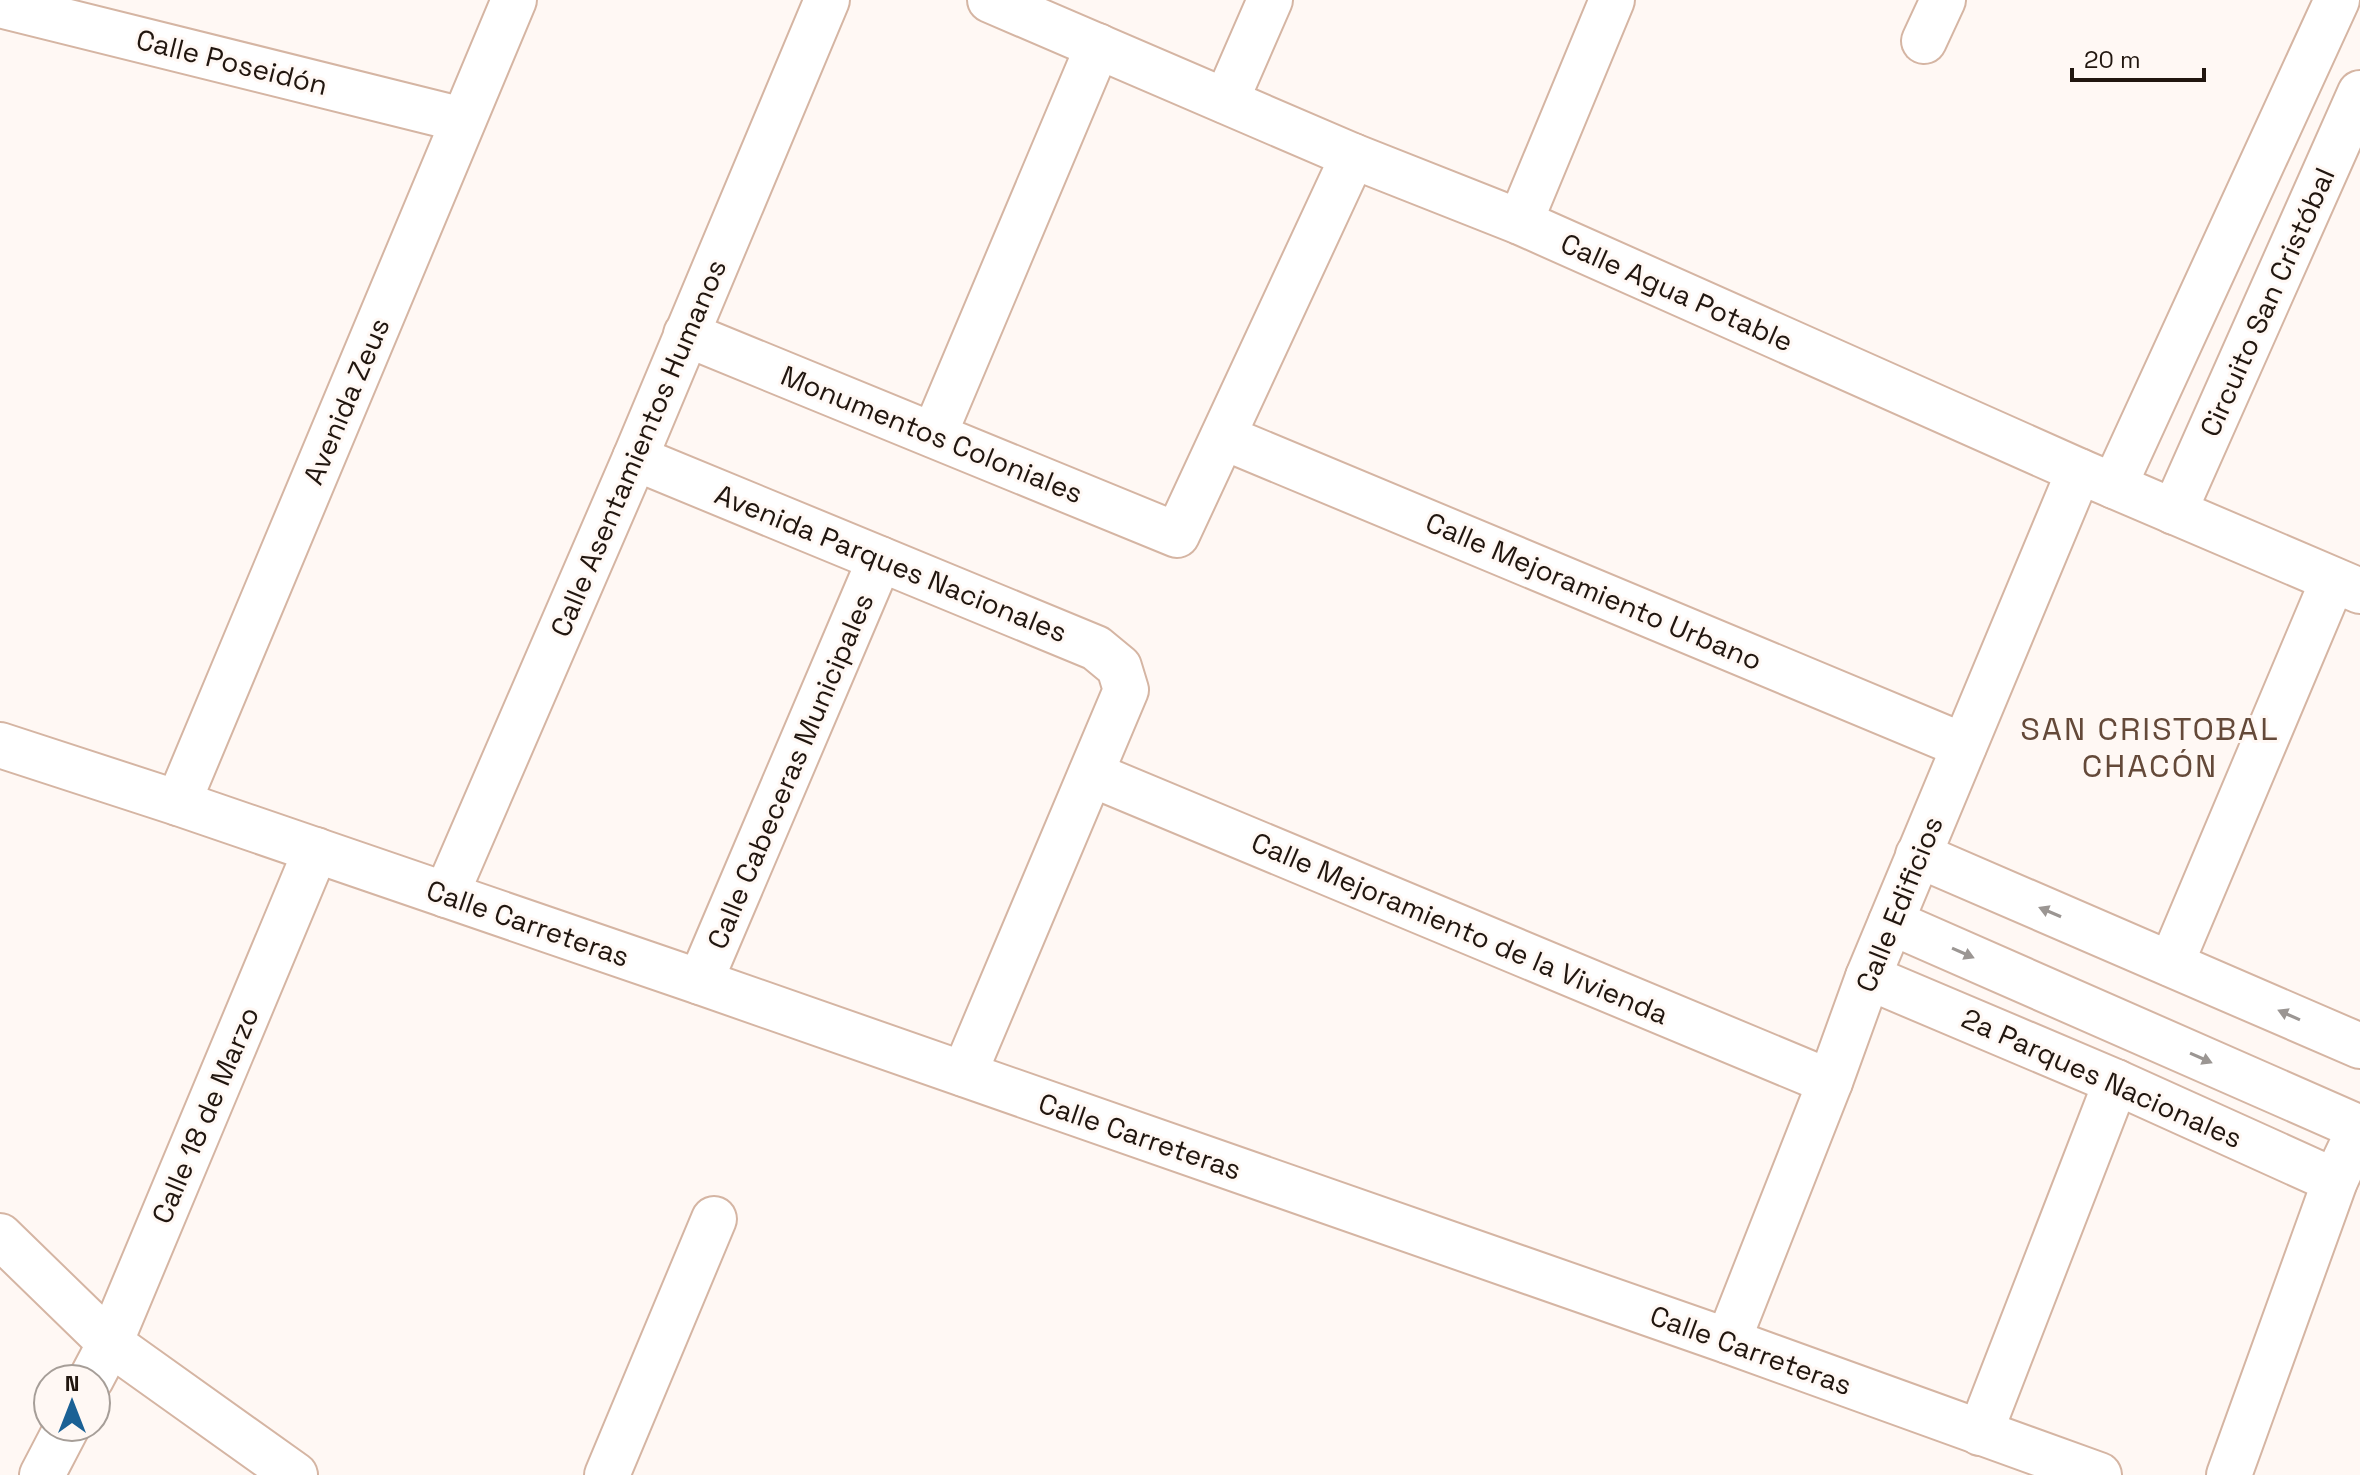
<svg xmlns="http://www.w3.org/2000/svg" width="2360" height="1475" font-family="'Space Grotesk',sans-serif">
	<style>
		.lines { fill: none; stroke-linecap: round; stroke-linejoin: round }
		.minor-casing { stroke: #d5b5a3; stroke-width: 48 }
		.minor { stroke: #fff; stroke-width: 44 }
		.oneway { fill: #9b9693 }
		.labels { text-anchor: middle; stroke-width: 6; stroke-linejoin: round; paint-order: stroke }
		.street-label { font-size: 28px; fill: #21160f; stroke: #fff8f4 }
		.quarter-label { font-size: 32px; letter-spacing: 2px; fill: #644939; stroke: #fff8f4 }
	</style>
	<rect width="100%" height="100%" fill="#fff8f4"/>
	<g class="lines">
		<g class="minor-casing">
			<g id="minor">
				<path d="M990,0L1353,156L1520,222L2079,471L2360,591"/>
				<path d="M0,5L463,120"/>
				<path d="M1924,41L1943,0"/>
				<path d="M1226,101L1270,0"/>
				<path d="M1520,222L1612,0"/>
				<path d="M686,334L1177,535L1353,156"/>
				<path d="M934,435L1098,46"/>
				<path d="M1223,437L1964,746"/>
				<path d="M635,458L1096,648L1119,667L1126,690L964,1074"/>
				<path d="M2114,486L2337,0"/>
				<path d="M2174,512L2360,93"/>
				<path d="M0,745L178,803L700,982L1728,1341L2099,1475"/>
				<path d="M1091,774L1830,1082"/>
				<path d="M178,803L514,0"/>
				<path d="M1918,855L2360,1046"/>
				<path d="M446,895L635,458L827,0"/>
				<path d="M1891,922L2360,1128L2335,1181L2229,1475"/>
				<path d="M2171,964L2333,580"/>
				<path d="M1868,977L2116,1082L2335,1181"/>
				<path d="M700,982L880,559"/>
				<path d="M0,1236L110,1343L295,1475"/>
				<path d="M1728,1341L1830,1082L1868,977L2079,471"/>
				<path d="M91,1379L110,1343L316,850"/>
				<path d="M1980,1433L2116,1082"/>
				<path d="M42,1475L67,1427"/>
				<path d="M607,1475L714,1219"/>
			</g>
		</g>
		<use href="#minor" class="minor"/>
	</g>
	<defs><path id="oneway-solid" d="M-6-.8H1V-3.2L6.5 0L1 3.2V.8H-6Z" transform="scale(2)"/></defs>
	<g class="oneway">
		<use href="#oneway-solid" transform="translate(2050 912) rotate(-157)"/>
		<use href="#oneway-solid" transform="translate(1963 953) rotate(24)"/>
		<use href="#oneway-solid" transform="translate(2289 1015) rotate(-156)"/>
		<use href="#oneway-solid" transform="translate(2201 1058) rotate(24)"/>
	</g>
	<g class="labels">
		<g class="street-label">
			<text transform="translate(232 62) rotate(14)" y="10">Calle Poseidón</text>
			<text transform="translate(1677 292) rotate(24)" y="10">Calle Agua Potable</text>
			<text transform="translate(2267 302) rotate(-66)" y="10">Circuito San Cristóbal</text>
			<text transform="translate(346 401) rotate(-67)" y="10">Avenida Zeus</text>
			<text transform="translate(932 434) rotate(22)" y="10">Monumentos Coloniales</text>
			<text transform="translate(638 448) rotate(-67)" y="10">Calle Asentamientos Humanos</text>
			<text transform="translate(891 563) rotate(22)" y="10">Avenida Parques Nacionales</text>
			<text transform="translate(1594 591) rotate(23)" y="10">Calle Mejoramiento Urbano</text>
			<text transform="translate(790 771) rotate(-67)" y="10">Calle Cabeceras Municipales</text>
			<text transform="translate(1899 904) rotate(-68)" y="10">Calle Edificios</text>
			<text transform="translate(528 923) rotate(19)" y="10">Calle Carreteras</text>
			<text transform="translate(1460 928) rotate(23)" y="10">Calle Mejoramiento de la Vivienda</text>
			<text transform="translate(2102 1078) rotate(24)" y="10">2a Parques Nacionales</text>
			<text transform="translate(205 1115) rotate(-67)" y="10">Calle 18 de Marzo</text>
			<text transform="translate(1140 1136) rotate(19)" y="10">Calle Carreteras</text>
			<text transform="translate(1751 1350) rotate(20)" y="10">Calle Carreteras</text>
		</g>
		<g class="quarter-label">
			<text x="2150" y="740">SAN CRISTOBAL<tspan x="2150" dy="37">CHACÓN</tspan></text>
		</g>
	</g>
	<g transform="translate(72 1403)"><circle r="38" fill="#fff8f4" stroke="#a69e98" stroke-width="2"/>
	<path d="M0-6L14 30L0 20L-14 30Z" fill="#1b6195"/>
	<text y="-12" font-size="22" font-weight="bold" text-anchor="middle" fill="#21160f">N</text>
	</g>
	<path d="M2072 68v12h132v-12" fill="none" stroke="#21160f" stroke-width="4"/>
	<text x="2084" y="68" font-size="24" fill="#21160f" stroke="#fff8f4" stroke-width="6" paint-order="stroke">20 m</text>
</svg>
